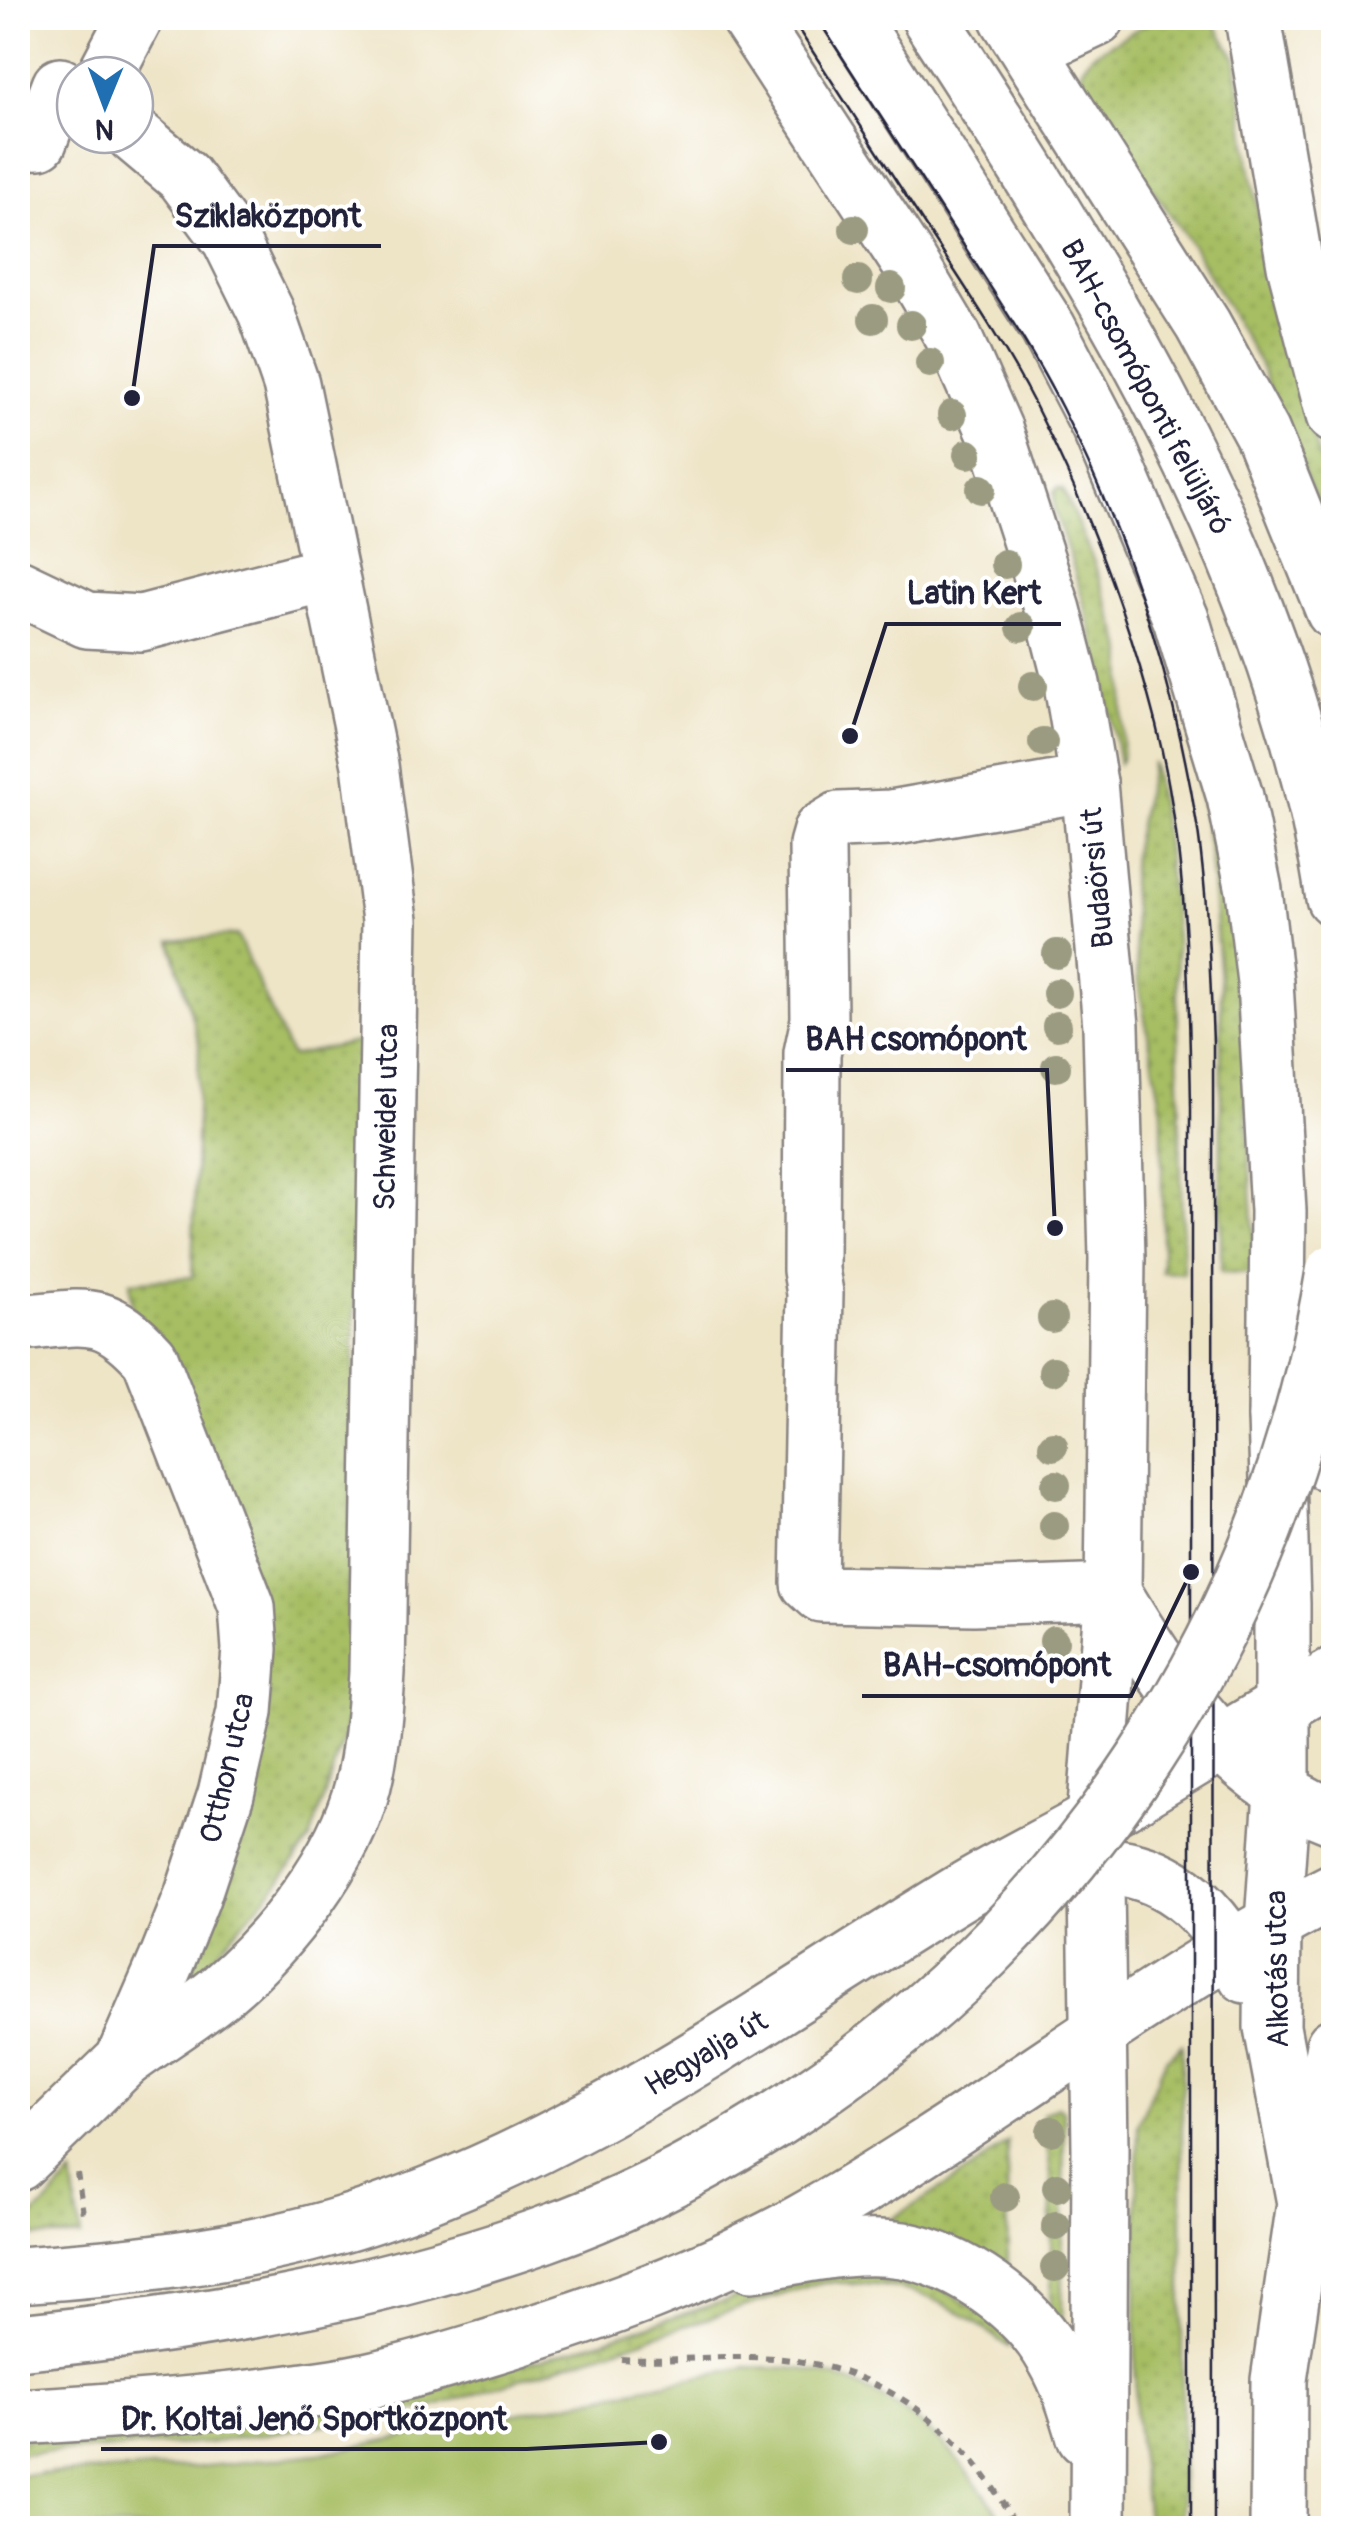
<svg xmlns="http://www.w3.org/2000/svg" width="1351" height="2546" font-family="Pangolin,sans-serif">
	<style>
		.built { fill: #efd6bb }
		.grass { fill: url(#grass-dots); stroke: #64704f; stroke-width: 2.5 }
		.garden { fill: #a7be63; stroke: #64704f; stroke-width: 2.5 }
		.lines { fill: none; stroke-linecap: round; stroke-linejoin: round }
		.minor-casing { stroke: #888380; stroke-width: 60 }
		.major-casing { stroke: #888380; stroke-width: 60 }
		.path { stroke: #888380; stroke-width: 6; stroke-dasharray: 8 8; stroke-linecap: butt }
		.minor { stroke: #fff; stroke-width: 55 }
		.major { stroke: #fff; stroke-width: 55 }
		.tram { stroke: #22223b; stroke-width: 2.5 }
		.major-bridge-casing { stroke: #888380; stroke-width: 60; stroke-linecap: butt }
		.major-bridge { stroke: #fff; stroke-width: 55 }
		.tree { fill: #9b9b82 }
		.labels { text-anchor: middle; stroke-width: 8; stroke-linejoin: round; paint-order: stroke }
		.street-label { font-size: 30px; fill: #22223b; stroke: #fff }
		.leader { fill: none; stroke: #22223b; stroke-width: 4 }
		.callout-dot { fill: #22223b; stroke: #fff; stroke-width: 4 }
		.callout-label { font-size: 32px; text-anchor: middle; font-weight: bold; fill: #22223b; stroke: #fff; stroke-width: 8; stroke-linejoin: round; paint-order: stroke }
	</style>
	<defs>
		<pattern id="grass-dots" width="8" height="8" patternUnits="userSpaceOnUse" patternTransform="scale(2.5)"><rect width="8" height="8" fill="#a7be63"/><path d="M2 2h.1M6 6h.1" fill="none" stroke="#8fa357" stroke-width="1.8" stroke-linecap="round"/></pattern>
	</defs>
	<rect width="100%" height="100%" fill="#fff"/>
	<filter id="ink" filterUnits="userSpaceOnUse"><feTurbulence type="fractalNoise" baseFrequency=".01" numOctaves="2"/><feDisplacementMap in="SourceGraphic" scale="20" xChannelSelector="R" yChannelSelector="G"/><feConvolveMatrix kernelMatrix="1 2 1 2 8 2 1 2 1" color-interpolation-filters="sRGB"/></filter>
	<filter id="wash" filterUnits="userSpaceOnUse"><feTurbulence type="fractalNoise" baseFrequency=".0048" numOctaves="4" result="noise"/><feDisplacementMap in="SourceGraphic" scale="40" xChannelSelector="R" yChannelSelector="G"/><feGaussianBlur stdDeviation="2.25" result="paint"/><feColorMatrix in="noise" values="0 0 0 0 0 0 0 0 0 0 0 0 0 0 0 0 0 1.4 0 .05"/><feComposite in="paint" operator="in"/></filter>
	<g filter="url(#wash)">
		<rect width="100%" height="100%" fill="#eee4c6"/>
		<path class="built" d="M1333,2365L1334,2528H1329V2418Z"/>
		<g class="grass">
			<path d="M1156,18H1197L1216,26L1236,59L1250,166L1283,342L1333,502V543L1259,363L1193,247L1084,91L1081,69L1093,54Z"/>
			<path d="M1058,488L1063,489L1093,560L1124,651L1122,758L1119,763C1105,677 1084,592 1054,510V492Z"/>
			<path d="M1191,741L1233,872L1256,1273L1221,1272V991L1210,855Z"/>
			<path d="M1152,762L1165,838L1176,938L1183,1273L1162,1272V1110L1138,981L1131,882L1133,853Z"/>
			<path d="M237,935L291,1056L361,1041L348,1619L349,1720L310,1840L277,1885L215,1954L223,1966L201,1977L191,1973L270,1696L132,1308L130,1282L192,1277L199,1043L171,941Z"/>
			<path d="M1182,2044V2528H1148L1135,2414L1138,2124L1166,2059Z"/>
			<path d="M1057,2107L1063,2111L1064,2119L1062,2333L1051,2319V2175L1043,2114Z"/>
			<path d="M1007,2142L1008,2278L891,2225L892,2219L974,2168Z"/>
			<path d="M72,2175L81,2237H18V2228L47,2204Z"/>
			<path d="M821,2270L926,2279L1009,2329V2347C942,2295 903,2280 818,2283L430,2408L209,2443L18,2454V2441L543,2359Z"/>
		</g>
		<path class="garden" d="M746,2367C764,2368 782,2367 800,2369C870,2379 937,2427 977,2484C987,2498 1001,2512 1007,2528H18V2475L197,2467L318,2454Z"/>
	</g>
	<g filter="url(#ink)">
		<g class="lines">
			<g class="minor-casing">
				<g id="minor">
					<path d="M1253,18L1295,265L1334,415"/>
					<path d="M1029,50L1097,18"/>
					<path d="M105,75L135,18"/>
					<path d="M18,142L39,141L60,86"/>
					<path d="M18,587L87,620L141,623L329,574"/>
					<path d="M1089,783L891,818L839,820L821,831L817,845L819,1020L812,1053L811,1270L815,1293L809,1583L821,1594L974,1597L1113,1592"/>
					<path d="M18,1323C83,1318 102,1305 150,1358L247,1607L250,1649L245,1712L226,1794L192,1897L166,1962L123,2061L18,2163"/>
					<path d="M123,2061C155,2037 191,2016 222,1990C280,1941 344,1860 363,1785C372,1748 375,1710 377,1672L390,920L370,765L291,384L266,312L230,239L184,177L134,135"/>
				</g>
			</g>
			<g class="major-casing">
				<g id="major">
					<path d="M749,18L909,262L954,338L995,431L1053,610L1072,684L1089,783L1111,1026L1117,1259L1113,1592L1095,1819L1100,2148L1098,2528"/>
					<path d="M851,18L1048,328L1099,426L1181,619L1235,797L1254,890L1265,982L1278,1211L1276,1417L1282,1604V1793L1273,1922L1272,2027L1305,2203L1279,2380L1278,2528"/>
					<path d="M930,18C1106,288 1284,573 1334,898"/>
					<path d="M1008,18L1203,325L1262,433L1334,611"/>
					<path d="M1276,1417L1318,1459L1334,1465"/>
					<path d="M1113,1592C1167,1682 1231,1779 1334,1817"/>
					<path d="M1060,1868C1151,1854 1207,1896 1246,1975"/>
					<path d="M1311,2171L1334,2046"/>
					<path d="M751,2264C800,2256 854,2242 903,2250C962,2261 1026,2306 1055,2359C1069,2383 1077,2410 1085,2437"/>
					<path d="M18,2275C122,2268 229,2257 331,2228C564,2161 757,2016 961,1892C1004,1866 1050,1844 1094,1819C1174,1773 1252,1722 1334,1676"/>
					<path d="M18,2417C123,2411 228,2403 333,2387C385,2379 437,2363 487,2348C594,2315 703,2277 802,2222C984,2120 1147,1986 1334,1891"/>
				</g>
			</g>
			<g class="path">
				<path d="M77,2173L84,2220"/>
				<path d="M621,2359C665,2362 707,2356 751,2357C872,2359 962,2422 1017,2528"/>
			</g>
			<use href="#minor" class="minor"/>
			<use href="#major" class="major"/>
			<g class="tram">
				<path d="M791,18C836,87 881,157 926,227C967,290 1010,353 1043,421C1091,518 1129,620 1156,725C1187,851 1189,979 1191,1108V2528"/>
				<path d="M817,18C862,87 907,158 952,227C990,287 1030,345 1062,408C1129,542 1175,683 1198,831C1208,901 1210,972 1213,1042L1214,2528"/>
			</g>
			<g class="major-bridge-casing">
				<path id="major-bridge" d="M18,2342C196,2324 373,2295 543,2235C624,2207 703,2165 775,2120C1078,1927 1275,1627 1334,1272"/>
			</g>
			<use href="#major-bridge" class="major-bridge"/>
		</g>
		<g class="tree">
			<circle cx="854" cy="229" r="15"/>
			<circle cx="858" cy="280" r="15"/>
			<circle cx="891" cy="288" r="15"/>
			<circle cx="873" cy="319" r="15"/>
			<circle cx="911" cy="325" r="15"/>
			<circle cx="930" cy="363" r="15"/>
			<circle cx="952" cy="415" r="15"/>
			<circle cx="968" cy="454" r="15"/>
			<circle cx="981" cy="489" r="15"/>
			<circle cx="1005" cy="564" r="15"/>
			<circle cx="1021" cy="627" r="15"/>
			<circle cx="1033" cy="686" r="15"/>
			<circle cx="1043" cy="742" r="15"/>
			<circle cx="1057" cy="954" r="15"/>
			<circle cx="1057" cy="993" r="15"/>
			<circle cx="1057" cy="1026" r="15"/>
			<circle cx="1056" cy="1067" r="15"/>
			<circle cx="1052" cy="1318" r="15"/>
			<circle cx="1053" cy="1371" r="15"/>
			<circle cx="1053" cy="1446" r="15"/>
			<circle cx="1056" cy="1485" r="15"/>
			<circle cx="1054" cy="1526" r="15"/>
			<circle cx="1054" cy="1641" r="15"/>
			<circle cx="1051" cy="2131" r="15"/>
			<circle cx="1057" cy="2187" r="15"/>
			<circle cx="1005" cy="2197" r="15"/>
			<circle cx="1056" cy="2226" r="15"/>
			<circle cx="1055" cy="2267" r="15"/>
		</g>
	</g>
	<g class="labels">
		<g class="street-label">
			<text transform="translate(1146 387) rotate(62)" y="10">BAH-csomóponti felüljáró</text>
			<text transform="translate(1097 878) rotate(-95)" y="10">Budaörsi út</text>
			<text transform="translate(386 1117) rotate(-89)" y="10">Schweidel utca</text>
			<text transform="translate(227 1768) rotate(-77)" y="10">Otthon utca</text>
			<text transform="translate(1277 1969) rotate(-91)" y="10">Alkotás utca</text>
			<text transform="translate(706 2053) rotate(-31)" y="10">Hegyalja út</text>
		</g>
	</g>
	<path class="leader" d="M132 398L154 246H381M850 736L886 624H1061M1055 1228L1047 1070H786M1191 1572L1131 1696H862M659 2442L527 2449H101"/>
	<g class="callout-dot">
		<circle cx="132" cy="398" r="10"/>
		<circle cx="850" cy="736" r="10"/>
		<circle cx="1055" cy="1228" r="10"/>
		<circle cx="1191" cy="1572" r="10"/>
		<circle cx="659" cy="2442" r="10"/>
	</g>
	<g class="callout-label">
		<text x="268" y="227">Sziklaközpont</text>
		<text x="974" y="604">Latin Kert</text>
		<text x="916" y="1050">BAH csomópont</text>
		<text x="997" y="1676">BAH-csomópont</text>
		<text x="314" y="2430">Dr. Koltai Jenő Sportközpont</text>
	</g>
	<rect width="1351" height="2546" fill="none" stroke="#fff" stroke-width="60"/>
	<g transform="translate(105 105) rotate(181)"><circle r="48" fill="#ffffff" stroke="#a7a7b1" stroke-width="2.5"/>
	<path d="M0-8L18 38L0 25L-18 38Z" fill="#1f6fb2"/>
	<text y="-15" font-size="28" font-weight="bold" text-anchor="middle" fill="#22223b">N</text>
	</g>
</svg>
